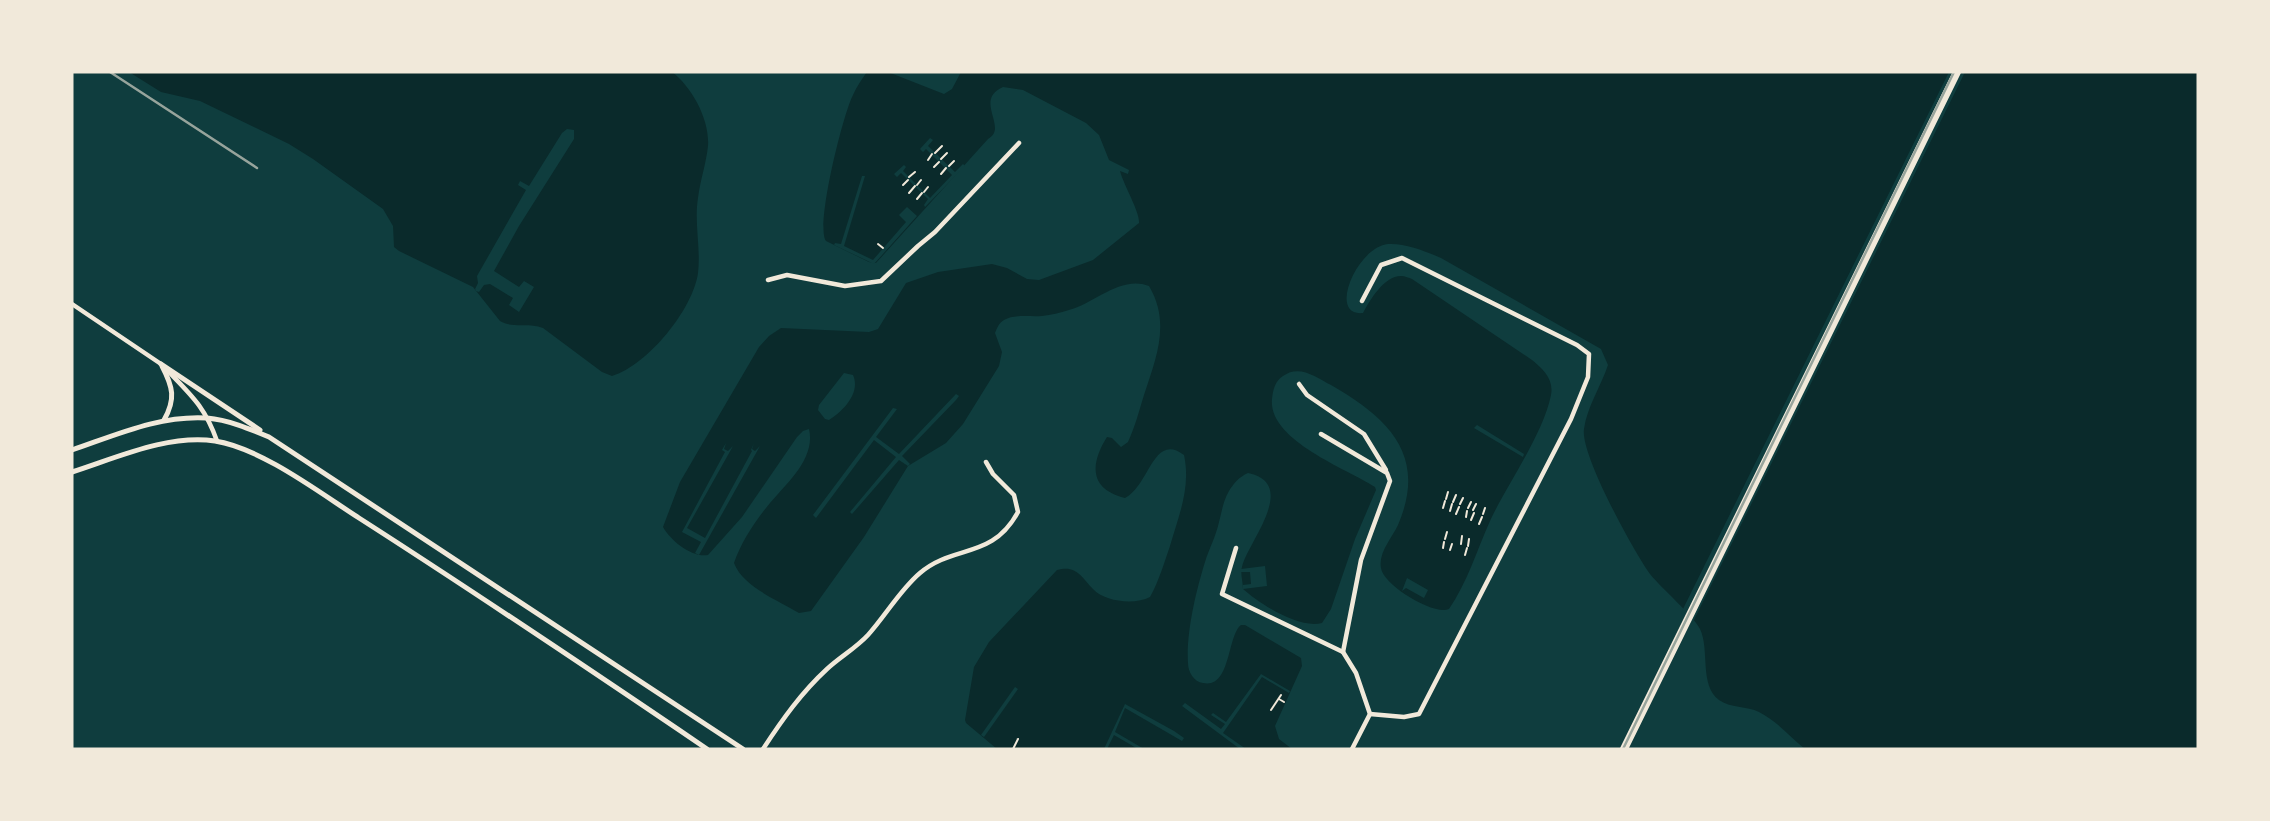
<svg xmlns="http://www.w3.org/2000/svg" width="2270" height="821" font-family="Ubuntu,sans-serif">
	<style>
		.water { fill: #0a2a2b; fill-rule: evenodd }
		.pier { fill: #0f3d3e }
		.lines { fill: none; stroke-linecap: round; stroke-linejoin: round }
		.path { stroke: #f1e9da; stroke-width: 2 }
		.minor { stroke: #f1e9da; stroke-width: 4.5 }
		.tertiary { stroke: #f1e9da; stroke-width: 5 }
		.trunk { stroke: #f1e9da; stroke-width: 8 }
		.rail { stroke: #97a49c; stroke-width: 2.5 }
	</style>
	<rect width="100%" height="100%" fill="#0f3d3e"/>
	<g class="water">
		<path d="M129,72H672C692,87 710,120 708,146C706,164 700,181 698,198C694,223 701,248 698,273C693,309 648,365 612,376L602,372L543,328C528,322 513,329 500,321L473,287L399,251L394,247L393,226L383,209L313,159L289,144L200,101L161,92Z"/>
		<path d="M867,72H888L944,94L952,89L961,72H2198V749H1805C1790,737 1777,721 1759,712C1747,706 1730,708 1719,700C1699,685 1710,650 1700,629C1693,615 1662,589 1650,574C1634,552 1580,454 1584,429C1587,407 1601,386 1608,365L1601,349L1441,258C1425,251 1405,243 1388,244C1357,247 1327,317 1363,313C1370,300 1384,276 1401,276C1405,276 1409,278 1412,279L1532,360C1543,369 1554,379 1551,395C1543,435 1507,484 1490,521C1477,550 1467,583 1449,609C1434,616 1383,585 1381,568C1378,553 1392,538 1398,525C1428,455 1388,418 1331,385C1316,377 1299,364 1283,376C1275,381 1273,390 1272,399C1268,440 1345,468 1375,487L1376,490L1355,539L1331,609L1322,623C1299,629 1260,604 1243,589C1243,582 1240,573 1242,567C1247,543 1300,484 1248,473C1239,477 1234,483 1229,491C1223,501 1222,511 1219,522C1216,536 1209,549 1205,562C1196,591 1186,633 1188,663C1188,672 1194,682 1203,683C1231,689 1227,636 1241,625H1245L1301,658L1302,666L1275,726L1279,739L1292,749H997L966,723L965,720L974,667L989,642L1057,570C1077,565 1081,577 1093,589C1105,602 1135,605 1150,597C1159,581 1164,563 1170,546C1179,515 1191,487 1184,455C1153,432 1150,485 1125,498C1089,489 1090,464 1107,437L1112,438L1121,447L1128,442C1135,427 1139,411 1144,395C1156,358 1171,323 1149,286C1121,275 1095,303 1069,310C1060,313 1051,315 1042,316C1030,317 1015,314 1004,320C999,323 997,328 995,333L1002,352L999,366L963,424L946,443L908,466L864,537L811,611L799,613C778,600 743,587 734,563C741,542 756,520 770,503C787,483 816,458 809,429L803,431L797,437L742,517L708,555C692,558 671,541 663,527L680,482L759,347L769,336L781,328L869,332L878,329L906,283L938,272L992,264L1007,268L1027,279L1039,280L1093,260L1139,223C1140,212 1124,186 1120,171L1128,174L1129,170L1109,160L1099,135L1086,123L1023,90L1003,87C973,100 1009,128 988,139L876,263L869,262L826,241C815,227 843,114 853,95C857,86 862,79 867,72ZM844,373L853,375C861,393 843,411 829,420L825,419L818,410L819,405Z"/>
	</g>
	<g class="pier">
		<path d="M1949,72H1965L1692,624L1681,613Z"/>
		<path d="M567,129L574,130V139L519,226L494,271L519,287L524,281L534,287L519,312L509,305L513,298L490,284L484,285L479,292L476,291L475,289L478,283L477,276L526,190L518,185L520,181L529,186L562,133Z"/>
		<path d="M930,138L933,140L928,146L955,172L963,164L965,166L925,207L924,205L928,199L901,173L897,177L894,174L904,165L906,167L903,171L930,198L952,175L926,149L923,152L920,149Z"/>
		<path d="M862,176H865L844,246L873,260L906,222L899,215L907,207L917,216L874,264L834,245L835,243L841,244Z"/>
		<path d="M956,394L959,396L956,400L902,456L910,464L908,466L899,460L852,514L850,512L896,457L874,440L816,518L813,515L893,408L897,409L876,437L899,454Z"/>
		<path d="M1477,425L1524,454L1523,457L1474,428Z"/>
		<path d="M726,443L724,449L728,451L733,446L687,528L705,538L752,451L751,450L754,443L752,449L755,451L760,446L699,555L695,553L701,542L682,532L725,452L722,450Z"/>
		<path d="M1265,566L1267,586L1243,589V585L1251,584L1250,572H1241V569Z"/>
		<path d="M1407,578L1428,590L1424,598L1406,588L1402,591Z"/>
		<path d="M1261,674L1290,691L1289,693L1262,677L1223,733L1246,749H1240L1182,706L1185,703L1221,729L1225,724L1211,715L1213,713L1226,722Z"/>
		<path d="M1015,687L1018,689L984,737L981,735Z"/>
		<path d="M1125,704L1174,731L1184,738L1182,741L1125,708L1115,732L1144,749H1138L1114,735L1107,749H1104Z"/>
	</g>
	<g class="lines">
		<g class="path">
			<path d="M935,153L942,146"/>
			<path d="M941,159L947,153"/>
			<path d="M928,160L932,154"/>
			<path d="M949,166L954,161"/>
			<path d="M934,167L939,162"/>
			<path d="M941,174L946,168"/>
			<path d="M909,177L915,172"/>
			<path d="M903,185L908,180"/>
			<path d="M917,185L921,180"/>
			<path d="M924,192L928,187"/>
			<path d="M909,193L915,186"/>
			<path d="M917,199L922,193"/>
			<path d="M878,244L883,248"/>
			<path d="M1446,499L1448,492"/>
			<path d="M1453,502L1456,495"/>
			<path d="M1460,504L1463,498"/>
			<path d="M1443,508L1445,501"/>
			<path d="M1468,508L1471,502"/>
			<path d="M1473,510L1476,504"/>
			<path d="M1450,511L1452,504"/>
			<path d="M1456,514L1459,507"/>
			<path d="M1483,514L1485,508"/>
			<path d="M1466,517L1467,511"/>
			<path d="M1471,520L1474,513"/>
			<path d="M1479,524L1482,517"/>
			<path d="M1445,539L1447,532"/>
			<path d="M1461,544L1462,536"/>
			<path d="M1468,546L1469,539"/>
			<path d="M1443,548L1444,542"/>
			<path d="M1450,550L1452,544"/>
			<path d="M1465,555L1467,548"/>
			<path d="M1279,699L1284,702"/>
			<path d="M1271,710L1281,695"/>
			<path d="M1013,749L1018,739"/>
		</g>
		<g class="minor">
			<path d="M768,280L787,275L845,286L881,281L918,246L935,232L1019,143"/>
			<path d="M1362,301L1381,265L1402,258L1577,345L1589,354L1588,377L1571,419L1419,714L1404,717L1370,714"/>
			<path d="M72,304L161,364"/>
			<path d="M167,370C192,396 205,407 217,441"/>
			<path d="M1299,384L1307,395L1364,434L1386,470"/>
			<path d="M1321,434L1387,473L1390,481L1361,560L1343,652"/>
			<path d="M1236,548L1222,594L1343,652L1356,673L1370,714L1352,749"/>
			<path d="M763,749C782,720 801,693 827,669C840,657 856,648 868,635C886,615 900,590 920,573C954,544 992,560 1018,512L1014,495L993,474L986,462"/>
		</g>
		<g class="tertiary">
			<path d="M161,364L260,430"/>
			<path d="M162,366C173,387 176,399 164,420"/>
			<path d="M72,450C116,435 160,415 207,418C229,420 250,429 269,437L743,749"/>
			<path d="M72,472C116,458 168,434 215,441C261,448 320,493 359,518C476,593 592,671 707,749"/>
		</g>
		<path class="trunk" d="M1624,749L1957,72"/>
		<g class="rail">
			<path d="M110,72L257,168"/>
			<path d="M1623,749L1954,72"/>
		</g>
	</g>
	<rect width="2270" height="821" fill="none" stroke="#f1e9da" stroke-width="147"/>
</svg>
